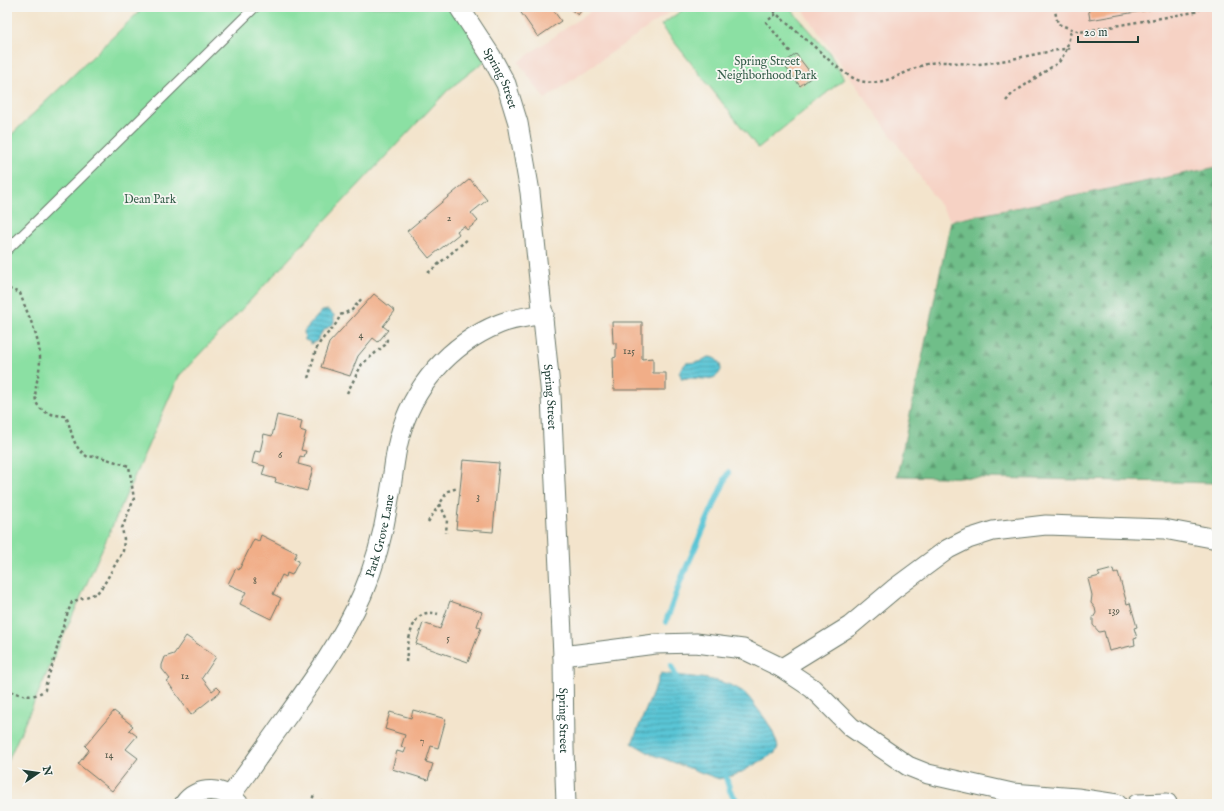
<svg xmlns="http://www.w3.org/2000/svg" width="1224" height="811" font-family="'IM FELL English',serif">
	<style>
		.built { fill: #f6d2c4 }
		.forest { fill: url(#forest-firs); stroke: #487e5e }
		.green { fill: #8be0a3; stroke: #558e6c }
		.water { fill: url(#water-rules); stroke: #3c8184 }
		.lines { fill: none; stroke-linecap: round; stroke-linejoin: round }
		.stream { stroke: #5ac5d5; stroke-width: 6 }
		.building { fill: #f1ae88 }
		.lane-casing { stroke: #697769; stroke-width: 11 }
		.street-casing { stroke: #697769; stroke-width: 21 }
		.path { stroke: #697769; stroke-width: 2.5; stroke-dasharray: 3 3; stroke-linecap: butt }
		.lane { stroke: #fff; stroke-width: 9 }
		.street { stroke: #fff; stroke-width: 19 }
		.labels { text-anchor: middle; stroke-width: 3.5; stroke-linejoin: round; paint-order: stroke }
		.number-label { font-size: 10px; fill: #545949 }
		.park-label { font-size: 12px; fill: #355e4a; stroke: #f6f6f2 }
		.street-label { font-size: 12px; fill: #1f3d34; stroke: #f6f6f2 }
	</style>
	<defs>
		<pattern id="forest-firs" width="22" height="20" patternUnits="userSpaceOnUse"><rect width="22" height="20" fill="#70be89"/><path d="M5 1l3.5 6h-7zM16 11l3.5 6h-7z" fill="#5b9c71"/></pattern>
		<pattern id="water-rules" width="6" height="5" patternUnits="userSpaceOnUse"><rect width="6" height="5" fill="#5ac5d5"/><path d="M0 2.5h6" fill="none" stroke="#4aa1ae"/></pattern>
	</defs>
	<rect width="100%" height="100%" fill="#f6f6f2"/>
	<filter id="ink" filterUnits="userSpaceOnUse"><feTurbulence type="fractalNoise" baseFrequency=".025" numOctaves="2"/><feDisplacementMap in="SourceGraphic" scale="8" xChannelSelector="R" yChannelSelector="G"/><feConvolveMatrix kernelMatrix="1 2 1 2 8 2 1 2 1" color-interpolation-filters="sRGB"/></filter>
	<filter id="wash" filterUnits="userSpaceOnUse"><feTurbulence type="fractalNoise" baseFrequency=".012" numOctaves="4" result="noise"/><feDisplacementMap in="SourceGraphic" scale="16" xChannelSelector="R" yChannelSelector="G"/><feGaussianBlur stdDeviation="0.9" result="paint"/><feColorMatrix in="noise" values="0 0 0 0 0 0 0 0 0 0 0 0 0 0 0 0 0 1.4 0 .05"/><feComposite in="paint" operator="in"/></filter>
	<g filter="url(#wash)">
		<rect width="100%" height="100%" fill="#f3e4cc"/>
		<g class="built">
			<path d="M596,7H677L545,99L518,62Z"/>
			<path d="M801,7H1217V167L951,221Z"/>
		</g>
		<path class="forest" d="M1217,167V483L897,476L951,221Z"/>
		<g class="green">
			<path d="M144,7H459L491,56L448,90L179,376L7,763V139Z"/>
			<path d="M687,7H789L829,52L844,79L758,148L661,25Z"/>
		</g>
		<g class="water">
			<path d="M328,310L334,315V323L322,332L317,341L310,344V342L305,340L304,331L322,311Z"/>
			<path d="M708,357C716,357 721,362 721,370C714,386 695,375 682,379L679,372L686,363L699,362Z"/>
			<path d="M661,673C687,678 718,676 742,691C750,697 754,705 760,712C769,723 774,733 778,747L775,753L738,774L719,779L651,754L632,743Z"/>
		</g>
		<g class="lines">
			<g class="stream">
				<path d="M666,622L680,582L728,473"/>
				<path d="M671,666L679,683"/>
				<path d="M724,771L730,791L739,804"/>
			</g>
		</g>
		<g id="blocks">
			<g class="building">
				<path d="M517,7H551L561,21L538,37Z"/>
				<path d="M571,7H584L578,15L570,9Z"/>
				<path d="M1088,7H1159V8L1090,20Z"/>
				<path d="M796,54L813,76L800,86L783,64Z"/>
				<path d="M470,179L487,200L471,213L478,221L467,230L464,226L457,231L459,234L429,258L407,231Z"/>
				<path d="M374,294L395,311L383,326L388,330L378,342L373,338L358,356L350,376L321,367L329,343Z"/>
				<path d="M612,322H642V359L653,358V373H666V390H614L613,358L616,357V343H613Z"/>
				<path d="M277,415L302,421L300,430L306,432L301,450L306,451L304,457L300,456L298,464L313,468L307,491L275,482L276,479L262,475L265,466L252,463L255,451L260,452L264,434L272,436Z"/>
				<path d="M463,460L499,463L493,532L456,529Z"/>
				<path d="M261,535L297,553L294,559L299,561L292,575L287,573L286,577L282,575L273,594L281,598L271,619L240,604L246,592L228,584L236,568L239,570L254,539L259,541Z"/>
				<path d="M1113,569L1114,574L1118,572L1127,604L1130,603L1137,627L1134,628L1137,638L1134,639L1135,645L1109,651L1104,631L1099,632L1093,625V618L1096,613L1095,608L1091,603L1092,595L1088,579L1100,576L1098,573Z"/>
				<path d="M450,601L482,612L477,626L481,628L468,662L416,644L423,623L440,629Z"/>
				<path d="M186,636L216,657L202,678L212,691L217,687L221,691L191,715L167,681L170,679L162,669V665L165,657L174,654Z"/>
				<path d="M413,710L446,719L438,748L431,746L426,762L433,764L428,780L392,769L397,751L404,753L406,748L401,747L405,735L385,729L390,712L411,718Z"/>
				<path d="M114,711L133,726L129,730L137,736L126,749L138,758L112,791L78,764L89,750L85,746Z"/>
				<path d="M321,800L332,804H319Z"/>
			</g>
		</g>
	</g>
	<g filter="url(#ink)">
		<use href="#blocks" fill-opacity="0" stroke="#697769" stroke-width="1"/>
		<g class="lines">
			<g class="lane-casing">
				<path id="lane" d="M7,250L255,7"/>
			</g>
			<g class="street-casing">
				<g id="street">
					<path id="s1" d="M459,7L491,56L506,84L518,123L530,192L551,396L563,656L564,748L566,804"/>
					<path d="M563,656L655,644L696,643L743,649L782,668L850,626L894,589L948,549L968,539L993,531L1046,525L1164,529L1217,539"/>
					<path d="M782,668L812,688L851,727L908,766L928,774L1012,793L1077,798L1117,804"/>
					<path id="s2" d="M230,796C246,775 261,753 276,732C308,687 340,645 362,595C375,565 384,531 389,499C393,479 394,458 399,439C412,387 450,344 499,324C514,318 529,317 544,314"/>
					<path d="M184,804C197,785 225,787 239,804"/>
					<path d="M1137,804L1167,803"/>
				</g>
			</g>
			<g class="path">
				<path d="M769,7C785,22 801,35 817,49C829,60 841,72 855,79C881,91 906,69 930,63C947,60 963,65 979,64C1010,61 1040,52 1072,48"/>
				<path d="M1054,7L1058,24L1080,32L1195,12L1203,7"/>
				<path d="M776,14L766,22L792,54"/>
				<path d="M1006,101L1012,94L1059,62L1066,51L1071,31"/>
				<path d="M428,273L469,238"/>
				<path d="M7,283L9,289L20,293C27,314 39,335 40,357C41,384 18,414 66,416C73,433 71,446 88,457L97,456L129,466L134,499L122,528L124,539L123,551L103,586L97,593L72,602C64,621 59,640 54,660C51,671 46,679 45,690C31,700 22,695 7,690"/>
				<path d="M308,378C312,368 313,356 317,348C323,334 335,331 340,315L352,310L363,297"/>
				<path d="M347,393L362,364L385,345L387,340L384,337"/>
				<path d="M440,504L447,520L446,533"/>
				<path d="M428,522L448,491L458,488"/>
				<path d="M406,662C408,644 410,605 438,614"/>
				<path d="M311,804L314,794"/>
			</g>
			<use href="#lane" class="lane"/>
			<use href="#street" class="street"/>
		</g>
	</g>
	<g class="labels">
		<g class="number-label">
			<text x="449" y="221">2</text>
			<text x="361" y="338">4</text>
			<text x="629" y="354">125</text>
			<text x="280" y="458">6</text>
			<text x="478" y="500">3</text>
			<text x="255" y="584">8</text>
			<text x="1114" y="614">139</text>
			<text x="448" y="641">5</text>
			<text x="185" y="679">12</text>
			<text x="422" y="744">7</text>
			<text x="109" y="758">14</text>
		</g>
		<g class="park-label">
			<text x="767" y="65">Spring Street<tspan x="767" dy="14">Neighborhood Park</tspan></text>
			<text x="150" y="203">Dean Park</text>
		</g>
		<g class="street-label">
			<text dy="4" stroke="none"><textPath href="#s1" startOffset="83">Spring Street</textPath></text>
			<text dy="4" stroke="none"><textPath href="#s1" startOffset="407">Spring Street</textPath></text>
			<text dy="4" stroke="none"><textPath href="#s2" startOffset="303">Park Grove Lane</textPath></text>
			<text dy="4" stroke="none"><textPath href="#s1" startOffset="731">Spring Street</textPath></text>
		</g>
	</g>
	<rect width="1224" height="811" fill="none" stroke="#f6f6f2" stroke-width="24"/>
	<g transform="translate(38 773) rotate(77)" stroke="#f6f6f2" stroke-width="3" paint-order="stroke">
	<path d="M0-3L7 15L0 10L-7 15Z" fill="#1f3d34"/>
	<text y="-6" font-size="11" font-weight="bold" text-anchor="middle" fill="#1f3d34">N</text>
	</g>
	<path d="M1078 36v6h60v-6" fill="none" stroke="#1f3d34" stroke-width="2"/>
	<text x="1084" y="36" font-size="12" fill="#1f3d34" stroke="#f6f6f2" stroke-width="3" paint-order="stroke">20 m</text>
</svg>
